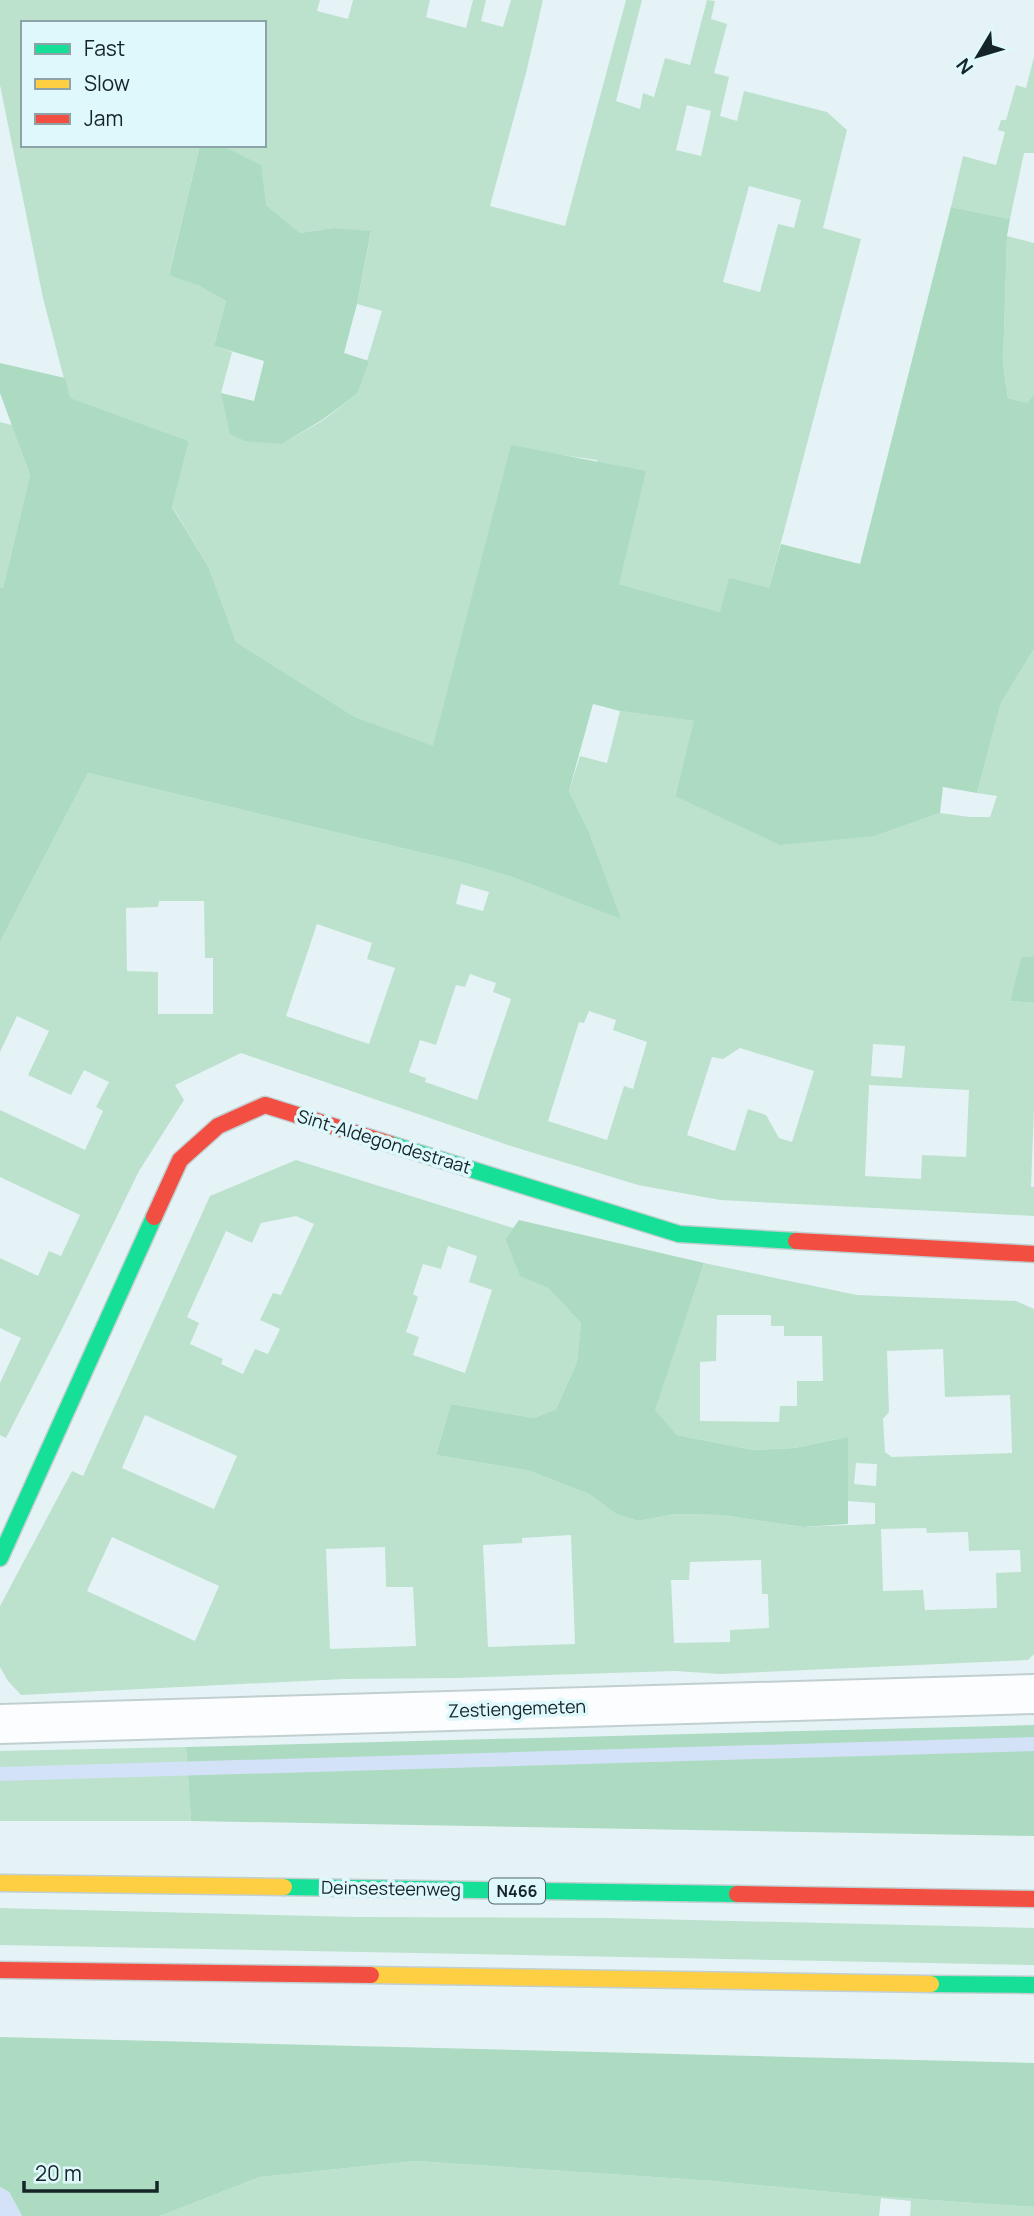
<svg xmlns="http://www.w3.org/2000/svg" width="1034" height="2216" font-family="Manrope,sans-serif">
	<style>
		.green { fill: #bce2cd; fill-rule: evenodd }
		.forest { fill: #acdbc2 }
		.water { fill: #d4e2f7 }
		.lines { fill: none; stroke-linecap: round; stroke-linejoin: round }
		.stream { stroke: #d4e2f7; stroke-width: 14 }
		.street-casing { stroke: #c1cfd1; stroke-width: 42 }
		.fast-casing { stroke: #c1cfd1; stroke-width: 19 }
		.slow-casing { stroke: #c1cfd1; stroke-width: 19 }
		.jam-casing { stroke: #c1cfd1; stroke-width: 19 }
		.street { stroke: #fbfdfe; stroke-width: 38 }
		.fast { stroke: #16e098; stroke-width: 16 }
		.slow { stroke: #ffcf43; stroke-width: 16 }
		.jam { stroke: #f24e42; stroke-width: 16 }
		.labels { text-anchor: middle; stroke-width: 7; stroke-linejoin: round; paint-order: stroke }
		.shield { fill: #dff8fc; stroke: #516467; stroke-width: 2 }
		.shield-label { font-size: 16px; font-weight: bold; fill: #142427 }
		.street-label { font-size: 18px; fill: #142427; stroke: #dff8fc }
	</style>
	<rect width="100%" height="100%" fill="#e5f3f6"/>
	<g class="green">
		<path d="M0,0H320L317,11L348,19L353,0H430L426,17L466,28L473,0H486L481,21L503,27L511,0H543L526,73L490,206L565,226L626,0H642L616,101L640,109L643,93L654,97L665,58L690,65L707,0L715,1L711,19L727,24L714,73L729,77L720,116L737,121L744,91L827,112L847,130L823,228L861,239L769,588L720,612L619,584L597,460L563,455L433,747L355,717L236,642L209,568L172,506L189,441L69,398L43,298L0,85ZM23,23H264V145H213L227,148L266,205L300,233L333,228L371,232L357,304L382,311L357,394L322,421L282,444L221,393L232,352L214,346L226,301L197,285L169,274L200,145H23ZM687,105L711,111L701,156L676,150ZM749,186L801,200L794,228L778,224L760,292L723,282Z"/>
		<path d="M1034,57V153H1024L1010,219L951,207L963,156L996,165L1005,132L998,130L1001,120H1006L1016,85L1026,88Z"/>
		<path d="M1007,236L1034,243V394L1027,403L1008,398L1003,364Z"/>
		<path d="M0,422L12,425L30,475L3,588H0Z"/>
		<path d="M1034,649V956L1021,959L1010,1001L1034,1003V1107L1031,1187H1034V1216L720,1200L638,1185L511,1146L241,1053L175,1085L184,1100L139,1171L65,1323L6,1438L0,1435V1383L21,1338L0,1328V1258L38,1276L49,1251L61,1256L80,1215L0,1177V1110L85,1150L103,1111L96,1107L109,1082L84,1070L71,1095L28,1075L49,1031L17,1016L0,1052V942L88,773L465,863L512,877L620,918L589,832L569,791L580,756L607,763L620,711L695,721L675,795L875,836L940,813L970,817H990L997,796L977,793L1001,703ZM461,884L489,892L483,911L456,904ZM159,901H204L205,958H213V1014H158V972L127,971L126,908L158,907ZM317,924L372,943L367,959L395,968L369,1044L286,1016ZM470,974L496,983L493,992L511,999L477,1100L425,1082L426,1078L409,1072L420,1040L436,1045L456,985L465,987ZM589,1011L616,1020L613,1030L647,1042L633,1089L624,1086L607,1140L548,1121L579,1022L584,1023ZM873,1044L905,1046L902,1078L871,1076ZM740,1048L814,1071L792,1142L779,1138L766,1115L748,1109L735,1151L687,1135L712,1057L723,1059ZM869,1085L969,1090L966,1157L922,1155L921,1179L865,1176Z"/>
		<path d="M296,1160L513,1228L505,1239L520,1275L548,1288L581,1323L577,1362L556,1409L534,1418L451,1404L436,1455L530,1471L589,1494L616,1514L638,1521L675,1514L721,1515L803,1527L875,1524V1503L847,1501L848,1437L794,1448L753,1450L677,1435L654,1410L704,1263L857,1295L1016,1301L1034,1309V1654L1028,1660L720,1674L675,1671L456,1678L344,1679L21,1695L8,1681L0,1667V1606L72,1471L83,1476L210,1196ZM296,1216L314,1224L281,1295L273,1293L260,1320L280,1329L268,1354L255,1349L243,1374L221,1364L223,1359L190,1344L199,1323L187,1317L226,1231L252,1243L261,1223ZM448,1246L477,1256L469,1282L492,1290L465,1373L413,1355L419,1337L406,1332L418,1297L413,1294L423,1264L441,1269ZM717,1315H771V1326H784V1336H822L823,1381H797V1406H780L779,1422L700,1421V1362L716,1361ZM943,1349L945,1397L1010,1395L1012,1453L892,1457L885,1452L883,1419L889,1412L887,1351ZM145,1415L237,1456L214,1509L122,1468ZM856,1463L877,1464L876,1486L854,1484ZM926,1528L927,1533L968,1532L969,1551L1020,1550L1021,1572L996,1573L997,1608L925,1610L923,1590L883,1591L881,1529ZM571,1535L575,1644L488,1647L483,1545L522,1543V1538ZM112,1537L219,1586L195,1641L87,1591ZM385,1547L386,1587H413L416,1646L330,1649L326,1549ZM761,1560L762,1594H768L769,1628L730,1630V1642L674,1643L671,1580H689L690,1562Z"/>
		<path d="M186,1747L191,1821H0V1751Z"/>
		<path d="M0,1908L356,1917L609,1918L1034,1928V1965L0,1945Z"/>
		<path d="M415,2161L714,2181L873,2196L1034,2207V2216H910L911,2201L881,2198L879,2216H160L260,2177Z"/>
	</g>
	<g class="forest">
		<path d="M200,145L227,148L261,165L266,205L300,233L333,228L371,231L357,304L344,353L369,361L357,394L322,420L282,444L245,441L230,434L221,393L254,401L264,361L214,346L226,301L197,285L169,275Z"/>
		<path d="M951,207L1010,219L1007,236L1003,364L1008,398L1027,403L1034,394V649L1001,703L977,793L943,787L940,813L875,836L780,845L675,796L694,721L620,711L593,704L569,791L589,832L621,919L512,877L465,863L88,773L0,942V588H3L30,475L0,393V363L65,378L70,398L189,441L172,507L209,568L236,642L355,717L433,746L511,445L646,471L619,584L720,612L729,578L769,588L781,544L860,564Z"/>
		<path d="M1034,956V1003L1010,1001L1021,958Z"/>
		<path d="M519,1220L704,1263L655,1410L677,1435L753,1450L794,1448L848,1437V1524L803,1527L721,1515L675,1514L638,1521L616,1514L589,1494L530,1471L436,1455L451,1404L534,1418L556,1409L577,1362L581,1323L548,1288L520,1276L505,1239Z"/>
		<path d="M1034,1725V1836L191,1821L186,1747Z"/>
		<path d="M0,2037L1034,2063V2207L873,2196L714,2181L415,2161L260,2177L160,2216H22L9,2192L0,2187Z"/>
	</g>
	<path class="water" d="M0,2187L9,2192L22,2216H0Z"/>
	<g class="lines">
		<path class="stream" d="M0,1774L1034,1744"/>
		<g class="street-casing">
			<path id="street" d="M0,1724L1034,1694"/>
		</g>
		<g class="fast-casing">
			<g id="fast">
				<path d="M390,1144L679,1234L796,1241"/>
				<path d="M0,1558L154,1217"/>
				<path d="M284,1887L737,1894"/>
				<path d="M931,1984L1034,1985"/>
			</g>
		</g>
		<g class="slow-casing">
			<g id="slow">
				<path d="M0,1883L284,1887"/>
				<path d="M371,1975L931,1984"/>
			</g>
		</g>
		<g class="jam-casing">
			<g id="jam">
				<path d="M154,1217L180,1160L218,1126L265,1105L390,1144"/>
				<path d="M796,1241L1034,1254"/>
				<path d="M737,1894L1034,1899"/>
				<path d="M0,1970L371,1975"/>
			</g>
		</g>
		<use href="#street" class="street"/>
		<use href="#fast" class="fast"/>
		<use href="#slow" class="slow"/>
		<use href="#jam" class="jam"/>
	</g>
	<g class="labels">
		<rect class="shield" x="489" y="1878.5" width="56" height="25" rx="5"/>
		<g class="shield-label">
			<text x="517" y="1897">N466</text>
		</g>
		<g class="street-label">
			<text transform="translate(384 1142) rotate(17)" y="6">Sint-Aldegondestraat</text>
			<text transform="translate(517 1709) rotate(-2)" y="6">Zestiengemeten</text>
			<text transform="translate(391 1889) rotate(1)" y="6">Deinsesteenweg</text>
		</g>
	</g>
	<rect x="21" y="21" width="245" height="126" fill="#dff8fc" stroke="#8ea3a7" stroke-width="2"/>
	<rect x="35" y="44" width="35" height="10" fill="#16e098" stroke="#8ea3a7" stroke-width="2"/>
	<text x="84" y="56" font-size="21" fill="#142427">Fast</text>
	<rect x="35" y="79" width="35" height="10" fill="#ffcf43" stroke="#8ea3a7" stroke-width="2"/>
	<text x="84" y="91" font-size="21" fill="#142427">Slow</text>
	<rect x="35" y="114" width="35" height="10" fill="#f24e42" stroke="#8ea3a7" stroke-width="2"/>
	<text x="84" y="126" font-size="21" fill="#142427">Jam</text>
	<g transform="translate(978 56) rotate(232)" stroke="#dff8fc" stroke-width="5" paint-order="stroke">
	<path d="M0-5L12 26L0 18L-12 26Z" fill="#142427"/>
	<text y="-10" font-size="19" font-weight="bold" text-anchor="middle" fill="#142427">N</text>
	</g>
	<path d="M24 2181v10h133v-10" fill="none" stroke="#142427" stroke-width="3.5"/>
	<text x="35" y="2181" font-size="21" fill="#142427" stroke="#dff8fc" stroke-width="5" paint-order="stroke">20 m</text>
</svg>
